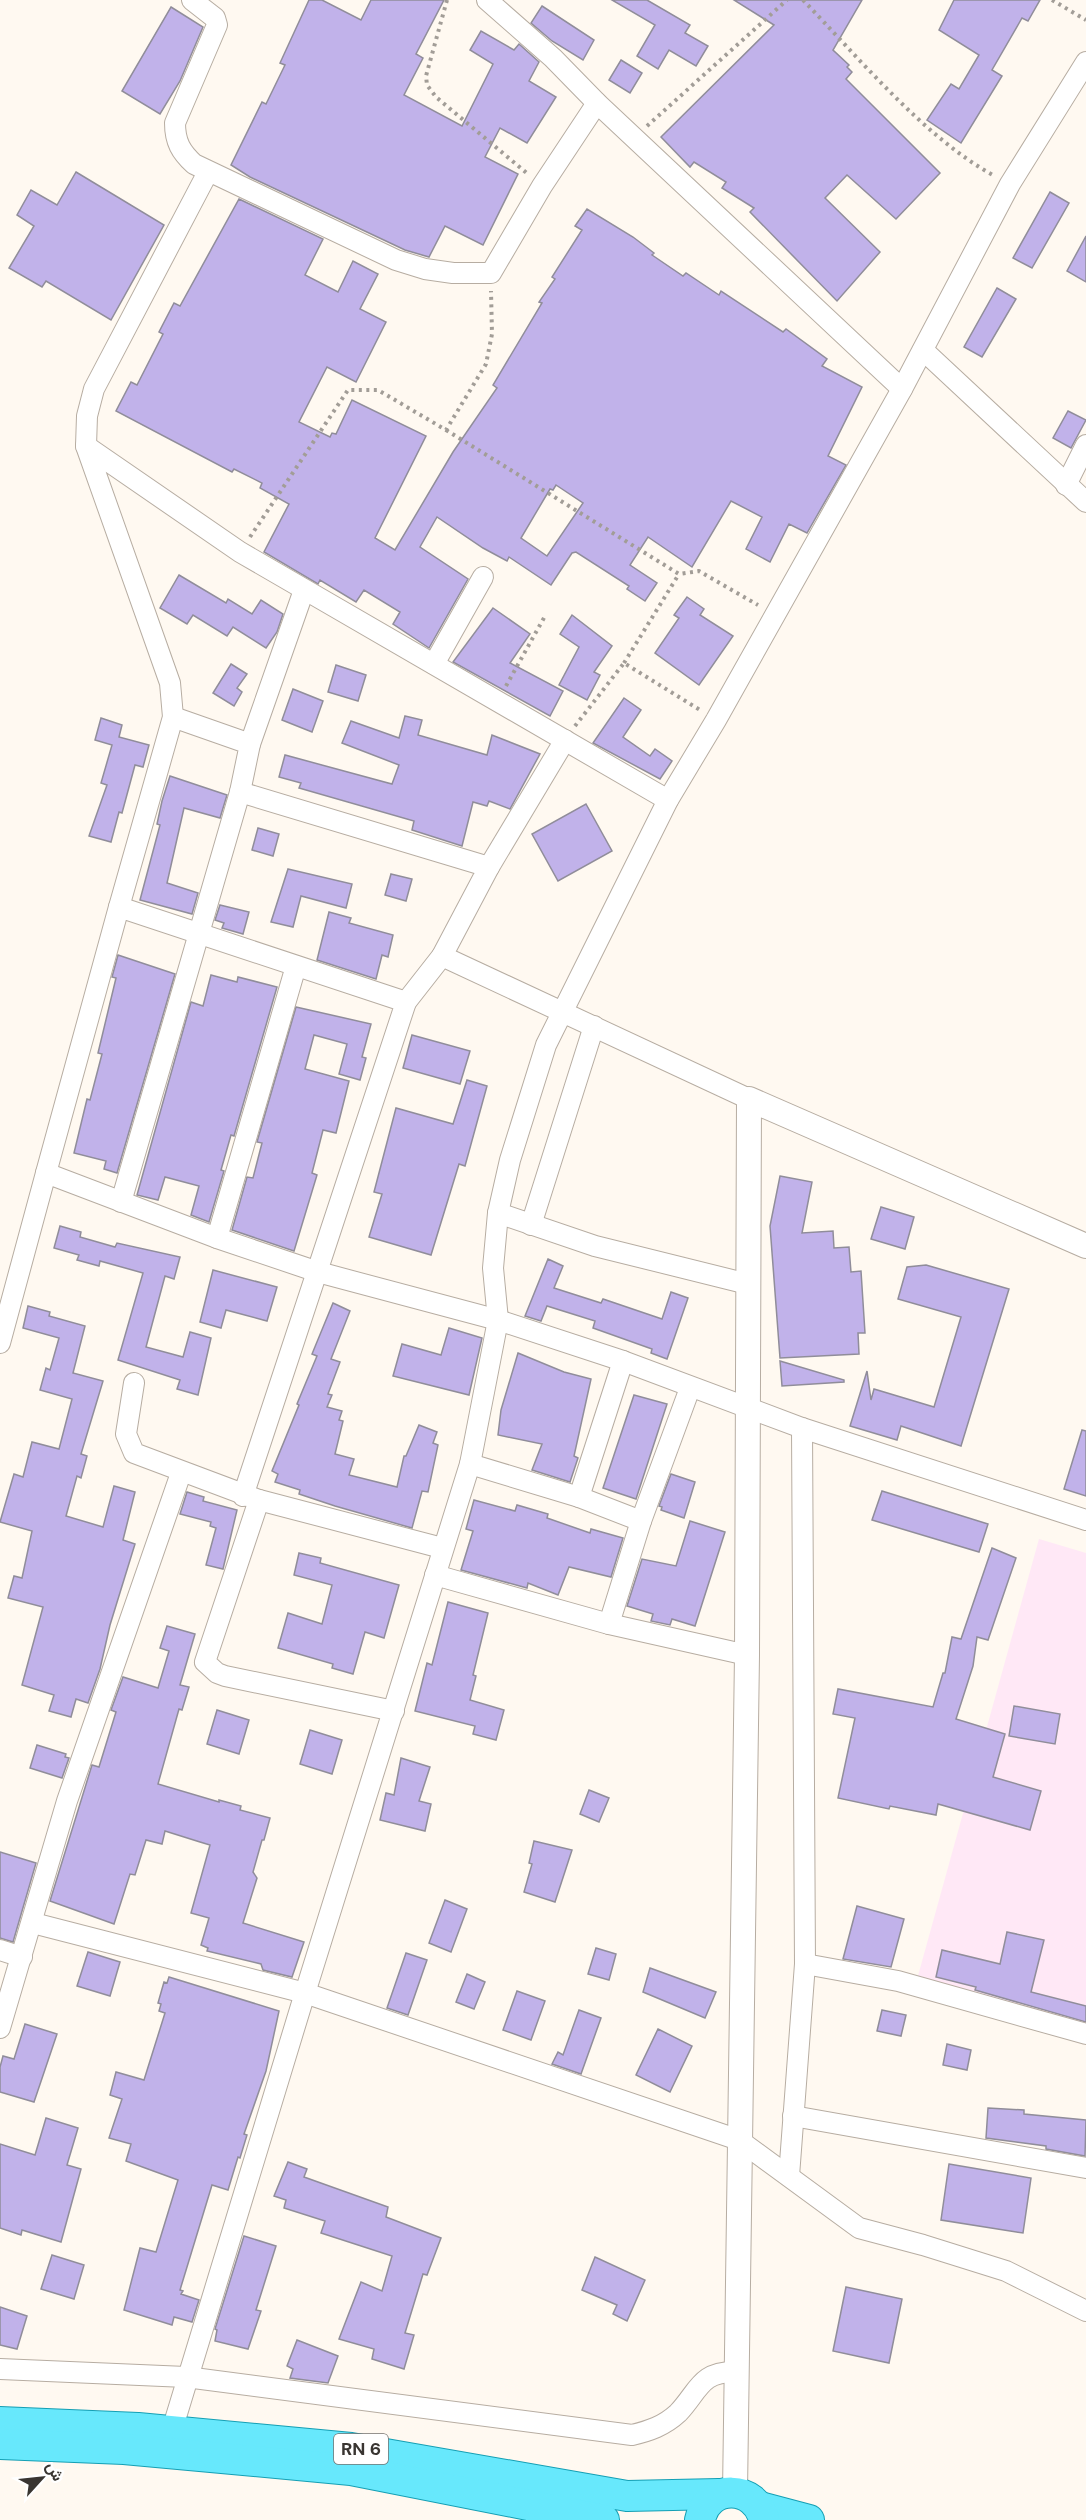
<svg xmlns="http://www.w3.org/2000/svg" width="1086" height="2520" font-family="'DM Sans',Vazirmatn,sans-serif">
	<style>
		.education { fill: #ffe8f6 }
		.building { fill: #c1b2ea; stroke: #908d9a; stroke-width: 1.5; fill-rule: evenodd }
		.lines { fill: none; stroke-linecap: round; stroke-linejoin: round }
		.minor-casing { stroke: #b7ada2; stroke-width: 22 }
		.tertiary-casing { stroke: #b7ada2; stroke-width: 26 }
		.primary-casing { stroke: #159fb4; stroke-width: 32 }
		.path { stroke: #a29d97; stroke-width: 4; stroke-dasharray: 3 4.5; stroke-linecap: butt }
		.minor { stroke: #fff; stroke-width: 20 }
		.tertiary { stroke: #fff; stroke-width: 24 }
		.primary { stroke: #67e8fc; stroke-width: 30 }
		.labels { text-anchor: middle; stroke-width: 5; stroke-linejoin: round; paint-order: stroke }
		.shield { fill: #fff; stroke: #74726f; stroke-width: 1.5 }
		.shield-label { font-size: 18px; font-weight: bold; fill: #393531 }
	</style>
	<rect width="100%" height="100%" fill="#fff9f1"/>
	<path class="education" d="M1039,1539L1086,1553V2028L916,1983Z"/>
	<g class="building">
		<path d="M309,0H322L361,20L371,0H444L416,54L423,58L404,95L462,126L493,64L470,50L481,31L514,50L519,44L539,62L529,81L556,97L527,143L500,128L485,157L518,174L483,245L445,226L429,257L405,250L250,177L231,165L262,102L266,104L285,65L280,63Z"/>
		<path d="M612,0H647L690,25L685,33L708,46L696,66L669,50L658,69L637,56L655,25Z"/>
		<path d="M734,0H862L833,50L849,65L847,67L852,72L846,79L940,173L896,219L847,175L825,198L880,252L837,301L750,212L754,208L722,188L726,182L694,162L690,167L661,137L774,25Z"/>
		<path d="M954,0H1040L1028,21L1022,18L992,70L1002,76L961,143L927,120L951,84L959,89L979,55L939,30Z"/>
		<path d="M542,6L594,40L583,60L552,41L531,23Z"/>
		<path d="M171,7L203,27L180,81L160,114L122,91Z"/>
		<path d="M621,60L642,73L630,93L609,80Z"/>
		<path d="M76,172L164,225L111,320L46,281L42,287L9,268L34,226L17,215L31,190L57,205Z"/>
		<path d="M1050,192L1069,203L1032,268L1013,258Z"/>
		<path d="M239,199L323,239L305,275L338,292L353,261L378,274L360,309L386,322L356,382L327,367L299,422L330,437L332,433L336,434L352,400L426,436L375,538L395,550L453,452L497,388L493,385L542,303L539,302L555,279L552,277L582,230L575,226L587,209L633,237L654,253L652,255L683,276L686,273L719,295L721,291L783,332L786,329L827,359L822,366L862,387L828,456L846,465L807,533L789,524L770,562L746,549L762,517L731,501L692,567L648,537L630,565L657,583L645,601L627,589L629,586L576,552L572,553L551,585L509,557L507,561L483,548L437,517L420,547L468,579L429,648L393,624L400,612L364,590L356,602L320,580L318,584L264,552L289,504L260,488L262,483L234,469L232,472L116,411L131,382L137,385L163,334L159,332L174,303L180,306ZM556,485L583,503L547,556L521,538L550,489L553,490Z"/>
		<path d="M1086,236V282L1067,271Z"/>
		<path d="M997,288L1016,299L982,357L964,347Z"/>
		<path d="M1068,411L1086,420L1071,448L1053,438Z"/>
		<path d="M179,575L226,603L228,599L252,614L261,600L283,614L277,632L266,648L233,627L227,636L193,615L187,624L160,608Z"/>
		<path d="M687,597L704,609L700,615L733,636L699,685L655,653L679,618L674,615Z"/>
		<path d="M493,608L530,634L510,663L563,691L550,716L453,662Z"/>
		<path d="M572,615L612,646L594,672L600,675L587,700L559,685L579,647L560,634Z"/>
		<path d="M231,664L247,674L237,688L242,692L234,706L213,693Z"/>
		<path d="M336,665L366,675L358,701L328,692Z"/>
		<path d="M293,689L323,701L312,732L282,720Z"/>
		<path d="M624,698L641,710L623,737L650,756L655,749L672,761L660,779L593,743Z"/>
		<path d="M405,716L422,720L418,735L487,755L492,735L540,754L510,809L489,801L487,806L473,802L462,846L412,830L414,821L299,788L301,783L279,777L285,755L392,784L399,765L342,743L351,721L399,738Z"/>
		<path d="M101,718L122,725L119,737L149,745L143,767L135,765L122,813L119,812L111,842L89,836L107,785L101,783L112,745L95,740Z"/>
		<path d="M170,776L227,795L220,818L184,808L167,883L198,893L192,914L140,900L160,825L157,824L162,801Z"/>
		<path d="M586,804L612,851L558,881L532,834Z"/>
		<path d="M258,828L279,834L273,856L252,850Z"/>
		<path d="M288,869L352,884L346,908L301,896L293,927L271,922Z"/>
		<path d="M391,874L412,879L406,901L385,895Z"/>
		<path d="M220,905L249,912L243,934L222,928L224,923L215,920Z"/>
		<path d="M329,912L351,918L349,923L393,935L388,957L382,955L376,979L317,960Z"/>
		<path d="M118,955L175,974L117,1173L104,1169L106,1161L74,1153L87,1099L90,1100L102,1054L98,1053L116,978L112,977Z"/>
		<path d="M211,975L237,982L238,977L277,987L234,1136L231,1135L221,1170L224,1171L209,1222L191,1215L199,1186L165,1177L158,1200L137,1195L191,1002L203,1006Z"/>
		<path d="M296,1007L371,1024L362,1057L366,1058L360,1080L339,1074L347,1044L314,1035L305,1069L349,1081L336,1133L323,1130L312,1173L317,1175L294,1251L232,1230L247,1177L253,1178L262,1143L257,1142Z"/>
		<path d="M412,1035L470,1051L460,1084L403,1068Z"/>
		<path d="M467,1080L487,1086L465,1166L459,1164L431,1255L369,1237L382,1194L374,1192L396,1108L453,1124Z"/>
		<path d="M780,1176L812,1182L802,1233L833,1231L834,1248L849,1247L851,1272L861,1271L865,1333H858L859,1354L780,1358L770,1226Z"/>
		<path d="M881,1207L914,1217L905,1249L871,1239Z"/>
		<path d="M60,1226L81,1232L80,1237L115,1247L117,1243L180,1257L174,1279L165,1276L146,1347L183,1357L190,1332L211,1338L198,1395L177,1389L180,1380L118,1360L143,1273L100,1261L99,1266L77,1260L79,1255L54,1248Z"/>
		<path d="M548,1259L563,1266L554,1288L601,1303L603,1299L662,1319L671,1292L688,1298L667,1359L651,1353L652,1349L593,1328L595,1321L547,1306L541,1321L525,1316Z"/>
		<path d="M926,1265L1009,1289L961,1446L901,1426L897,1440L850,1426L867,1371L871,1400L874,1389L934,1407L961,1317L898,1299L907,1267Z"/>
		<path d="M213,1270L277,1287L267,1321L226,1310L221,1328L200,1322Z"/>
		<path d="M333,1303L350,1311L331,1359L340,1362L328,1394L332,1395L327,1407L342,1411L339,1420L343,1421L335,1454L354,1459L349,1475L397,1487L404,1456H406L419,1425L437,1432L433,1443L438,1445L428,1492L422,1491L412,1528L335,1506L299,1494L300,1490L275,1482L278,1474L272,1471L299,1405L297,1404L317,1356L312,1354Z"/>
		<path d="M28,1306L50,1312L49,1316L85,1326L73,1373L103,1381L81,1454L87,1456L81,1478L77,1476L66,1516L103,1527L114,1486L135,1492L123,1540L135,1544L110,1625L100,1669L88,1703L76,1699L71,1717L49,1711L54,1695L22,1685L43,1607L8,1598L14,1576L22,1578L32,1531L0,1522L14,1474L23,1477L32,1442L59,1449L72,1399L40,1390L46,1368L50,1370L59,1338L23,1328Z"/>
		<path d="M449,1328L482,1338L469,1395L393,1376L402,1344L441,1355Z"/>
		<path d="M518,1353L564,1372L591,1379L574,1456L578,1458L570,1482L532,1470L542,1444L498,1435L501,1410Z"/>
		<path d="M780,1361L844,1380V1382L782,1386Z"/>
		<path d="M634,1395L667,1404L636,1499L603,1488Z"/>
		<path d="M1082,1430L1086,1431V1496L1064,1489Z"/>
		<path d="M671,1474L695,1482L684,1518L661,1510L662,1507L659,1506Z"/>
		<path d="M882,1491L988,1524L979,1552L872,1520Z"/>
		<path d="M187,1492L204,1497L203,1501L237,1510L223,1569L206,1565L216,1528L210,1526L211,1522L180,1514Z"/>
		<path d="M474,1500L515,1511L517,1505L548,1514L547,1518L590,1533L591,1529L623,1538L611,1577L569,1567L558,1595L528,1583L527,1588L461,1570L473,1531L466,1529Z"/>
		<path d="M690,1521L725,1532L695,1626L672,1619L670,1625L651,1621L653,1614L627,1606L642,1559L676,1566Z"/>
		<path d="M992,1548L1016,1558L988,1640L977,1637L973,1666L956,1719L1005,1734L993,1777L1041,1791L1030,1830L938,1804L936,1815L890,1806L889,1809L838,1798L855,1718L833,1714L838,1689L933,1707L943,1673H945L952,1637L961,1639Z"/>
		<path d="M299,1553L321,1558L320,1563L399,1585L384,1638L365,1632L353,1674L332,1668L333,1664L278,1648L288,1613L322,1624L332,1585L294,1575Z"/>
		<path d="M448,1602L488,1613L473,1675L476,1676L470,1700L504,1710L496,1740L473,1734L475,1726L415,1711L427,1663L432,1665Z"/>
		<path d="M167,1626L195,1634L180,1685L189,1687L182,1710L179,1709L158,1784L219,1802V1800L241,1806L240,1810L270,1818L264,1840H262L253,1872L257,1878L243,1923L304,1942L292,1977L263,1970L261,1964L207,1951L208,1948L201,1945L209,1918L191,1913L210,1845L200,1842L165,1831L162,1844L146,1840L135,1875L130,1874L114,1924L50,1901L92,1765L99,1767L116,1712L111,1710L123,1677L158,1688L169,1651L160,1648Z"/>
		<path d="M1014,1706L1060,1714L1055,1744L1009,1736Z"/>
		<path d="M217,1710L249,1720L239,1754L207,1744Z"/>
		<path d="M310,1730L342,1740L332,1774L300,1764Z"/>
		<path d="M37,1745L66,1754L65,1757L69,1758L62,1778L30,1768Z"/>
		<path d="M401,1758L430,1767L419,1801L431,1804L425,1831L380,1820L386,1793L394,1795Z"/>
		<path d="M589,1790L609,1798L599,1822L580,1814Z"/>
		<path d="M534,1841L572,1850L555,1902L524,1892L532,1864L529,1863Z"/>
		<path d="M0,1852L36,1863L13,1942L0,1938Z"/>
		<path d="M445,1900L467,1909L451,1952L429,1943Z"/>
		<path d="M857,1906L904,1919L891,1967L843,1959Z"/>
		<path d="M1007,1932L1044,1940L1031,1992L1086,2006V2022L975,1990L976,1987L936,1977L942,1950L1000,1964Z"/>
		<path d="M596,1948L616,1954L609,1980L588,1974Z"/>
		<path d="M88,1952L120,1962L110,1996L77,1986Z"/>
		<path d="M406,1953L427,1960L408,2015L387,2008Z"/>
		<path d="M650,1968L716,1992L705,2018L643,1992Z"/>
		<path d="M467,1974L485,1982L474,2009L456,2002Z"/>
		<path d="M169,1977L279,2011L266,2071L244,2134L247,2135L240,2158L238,2157L228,2190L212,2185L180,2290L183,2291L181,2294L199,2300L192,2322L174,2317L172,2325L124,2310L140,2248L156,2252L178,2180L126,2161L131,2144L109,2138L122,2099L110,2095L116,2072L144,2080L165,2013L159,2011L161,2004L158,2003L164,1982L167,1983Z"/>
		<path d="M517,1991L545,2001L531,2040L503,2030Z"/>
		<path d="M579,2010L601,2018L581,2074L552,2064L558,2052L563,2055Z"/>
		<path d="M882,2010L906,2015L901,2036L877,2031Z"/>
		<path d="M25,2024L57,2034L34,2102L0,2092V2067L3,2056L14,2059Z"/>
		<path d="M658,2029L692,2046L670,2092L636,2075Z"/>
		<path d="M947,2044L971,2050L967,2070L943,2065Z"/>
		<path d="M988,2108L1024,2110V2114L1086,2120L1085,2156L1046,2149V2146L986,2138Z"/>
		<path d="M46,2118L78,2128L67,2165L81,2169L61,2242L22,2230L21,2235L0,2228V2144L35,2155Z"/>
		<path d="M288,2162L307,2169L304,2177L388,2207L386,2217L441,2238L427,2275L423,2274L405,2333L414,2335L404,2369L372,2359L374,2349L339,2339L361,2282L382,2291L392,2256L321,2233L325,2221L284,2208L286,2200L274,2196Z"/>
		<path d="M949,2164L1031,2178L1023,2233L941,2220Z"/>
		<path d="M244,2236L276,2246L256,2310L261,2311L248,2349L215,2341L217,2330L215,2329Z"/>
		<path d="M52,2255L84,2265L74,2299L41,2289Z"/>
		<path d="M595,2257L645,2280L627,2321L613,2314L617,2305L582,2290Z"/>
		<path d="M846,2287L902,2299L889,2363L833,2351Z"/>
		<path d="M0,2307L27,2316L17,2349L0,2345Z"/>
		<path d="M297,2340L338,2356L328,2383L290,2378L293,2369L287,2366Z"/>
	</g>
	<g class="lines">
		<g class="minor-casing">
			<g id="minor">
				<path d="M192,0L215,18L217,25L175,123C175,142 181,152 194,164L396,260L425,269L453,273H491L542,186L597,103"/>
				<path d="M487,0L553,58L597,103L902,389"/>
				<path d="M923,350L1086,502"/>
				<path d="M86,446L87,416L94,389L208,172"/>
				<path d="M1066,485L1086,445"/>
				<path d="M434,664L483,577"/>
				<path d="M250,744L304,590"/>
				<path d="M240,792L489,867L442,956"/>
				<path d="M489,867L565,740"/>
				<path d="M119,907L173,717L170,683L86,446L240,552L668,800"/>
				<path d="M406,1002L442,956L749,1099"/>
				<path d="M46,1173L119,907L406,1002L243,1496"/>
				<path d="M121,1202L240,792L250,744L173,717"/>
				<path d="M498,1213L595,1246L748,1284"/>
				<path d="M531,1225L594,1026"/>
				<path d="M217,1238L296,966"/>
				<path d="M0,1343L46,1173L217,1238L318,1272L498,1320L623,1361L802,1428L1086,1520"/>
				<path d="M134,1383L126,1434L134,1453L259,1500L442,1548"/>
				<path d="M802,1428L805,1964L898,1981L1086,2034"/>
				<path d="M470,1464L579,1497L641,1521"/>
				<path d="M579,1497L623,1361"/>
				<path d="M259,1500L205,1662L217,1673L225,1676L394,1711"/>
				<path d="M435,1575L609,1624L747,1655"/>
				<path d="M609,1624L641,1521L690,1388"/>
				<path d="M33,1923L305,1993L739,2140L859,2228L923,2245L1006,2271L1086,2311"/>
				<path d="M0,1950L22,1957"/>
				<path d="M0,2028L67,1801L181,1473"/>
				<path d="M793,2116L1086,2168"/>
				<path d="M789,2176L805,1964"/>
				<path d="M0,2369L186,2377L632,2435C649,2431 664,2426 678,2413C699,2391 700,2371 736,2372"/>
				<path d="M172,2430L305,1993L470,1464L498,1320L493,1268L498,1213L510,1160L546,1045L668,800L716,720L902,389L1010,184L1086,62"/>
			</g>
		</g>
		<g class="tertiary-casing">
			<path id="tertiary" d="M735,2492L747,1655L749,1099L1086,1246"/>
		</g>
		<g class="primary-casing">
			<g id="primary">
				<path d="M0,2422L138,2428L351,2448L627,2496L719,2494"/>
				<path d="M0,2444L124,2449L351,2470L604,2520"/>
				<path d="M760,2507L809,2520"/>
				<path d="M700,2520C707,2483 756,2484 764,2520"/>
			</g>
		</g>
		<g class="path">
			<path d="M447,0L426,76L427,85L436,97L529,175"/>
			<path d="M803,0C857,56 926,139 993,175"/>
			<path d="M1052,0L1086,20"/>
			<path d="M647,126L787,0"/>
			<path d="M446,430L679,574L699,571L758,605"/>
			<path d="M250,537L348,390H378L446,430L486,364L492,334L491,291"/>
			<path d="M624,663L679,574"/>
			<path d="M506,686L545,616"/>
			<path d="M575,726L624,663L700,710"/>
		</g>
		<use href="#minor" class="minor"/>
		<use href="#tertiary" class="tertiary"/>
		<use href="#primary" class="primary"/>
	</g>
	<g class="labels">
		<rect class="shield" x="334" y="2434" width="54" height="30" rx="4.5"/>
		<g class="shield-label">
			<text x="361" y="2455">RN 6</text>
		</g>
	</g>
	<g transform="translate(42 2478) rotate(63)" stroke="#ffffff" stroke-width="4.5" paint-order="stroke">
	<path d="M0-4.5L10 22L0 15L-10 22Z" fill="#393531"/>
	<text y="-9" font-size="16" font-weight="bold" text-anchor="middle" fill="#393531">ش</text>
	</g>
</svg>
